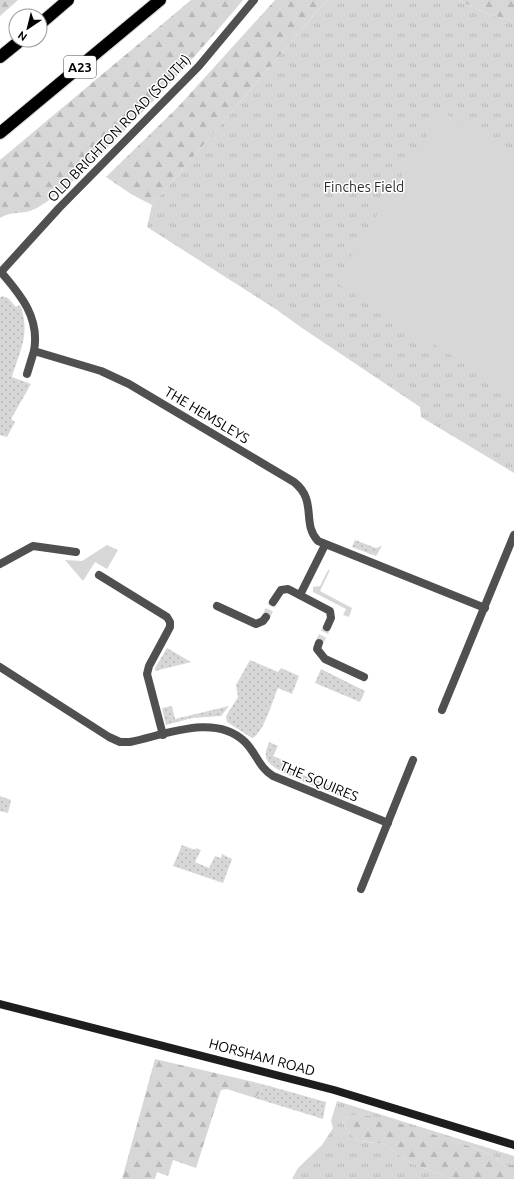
<svg xmlns="http://www.w3.org/2000/svg" width="514" height="1179" font-family="Ubuntu,sans-serif">
	<style>
		.grass { fill: url(#grass-dots) }
		.forest { fill: url(#forest-firs) }
		.park { fill: url(#park-tufts) }
		.garden { fill: #d7d7d7 }
		.lines { fill: none; stroke-linecap: round; stroke-linejoin: round }
		.street-tunnel { stroke: #d9d9d9; stroke-width: 8; stroke-dasharray: 8 4; stroke-linecap: butt }
		.highway-casing { stroke: #dbdbdb; stroke-width: 14 }
		.street { stroke: #505050; stroke-width: 8 }
		.secondary { stroke: #1d1d1d; stroke-width: 8 }
		.highway { stroke: #000; stroke-width: 12 }
		.labels { text-anchor: middle; stroke-width: 3; stroke-linejoin: round; paint-order: stroke }
		.shield { fill: #fff; stroke: #4c4c4c; stroke-width: 1 }
		.shield-label { font-size: 13px; font-weight: bold; fill: #000 }
		.street-label { font-size: 14px; fill: #000; stroke: #fff }
		.park-label { font-size: 14px; fill: #2e2e2e; stroke: #fff }
	</style>
	<defs>
		<pattern id="grass-dots" width="8" height="8" patternUnits="userSpaceOnUse"><rect width="8" height="8" fill="#d7d7d7"/><path d="M2 2h.1M6 6h.1" fill="none" stroke="#b7b7b7" stroke-width="1.8" stroke-linecap="round"/></pattern>
		<pattern id="forest-firs" width="22" height="20" patternUnits="userSpaceOnUse"><rect width="22" height="20" fill="#d7d7d7"/><path d="M5 1l3.5 6h-7zM16 11l3.5 6h-7z" fill="#b7b7b7"/></pattern>
		<pattern id="park-tufts" width="24" height="20" patternUnits="userSpaceOnUse"><rect width="24" height="20" fill="#d7d7d7"/><path d="M3 7l-1-3M5 7V3M7 7l1-3M15 17l-1-3M17 17v-4M19 17l1-3" fill="none" stroke="#b7b7b7"/></pattern>
	</defs>
	<rect width="100%" height="100%" fill="#fff"/>
	<g class="grass">
		<path d="M2,296L8,298L16,307L20,305C31,333 20,350 12,377L31,384L11,419L15,422L7,437L0,435V298Z"/>
		<path d="M355,540L376,548L382,546L376,556L352,547Z"/>
		<path d="M167,648L191,662L155,671V668Z"/>
		<path d="M250,660L278,672L281,668L299,676L292,694L278,688C273,699 263,735 252,738L227,722L226,716L238,697L236,685Z"/>
		<path d="M321,669L365,691L360,702L315,683Z"/>
		<path d="M172,706L175,719L229,706L221,716L192,718L166,725L162,708Z"/>
		<path d="M269,742L278,746L273,756L287,762L285,768L344,791L342,797C326,790 274,773 267,760C264,754 267,748 269,742Z"/>
		<path d="M0,796L11,800L8,813L0,811Z"/>
		<path d="M182,845L195,850L196,848L201,850L195,862L209,868L215,856L221,858L222,854L232,859L223,883L173,866Z"/>
		<path d="M262,1084L326,1102L323,1119L255,1098L261,1091Z"/>
	</g>
	<g class="forest">
		<path d="M0,0H18L0,16Z"/>
		<path d="M191,0H243C199,53 153,103 104,151C83,171 63,193 37,208C25,215 13,210 0,218V160Z"/>
		<path d="M275,0H327L152,205L131,194L106,177L177,108Z"/>
		<path d="M458,0H514V21L487,14Z"/>
		<path d="M155,1059L262,1084L261,1091L255,1098L227,1089L221,1090L196,1168L173,1160L168,1176L157,1172L155,1179H122Z"/>
		<path d="M350,1115L380,1116L472,1147L494,1156L505,1166L514,1164V1179H453L411,1163L383,1144L360,1141L350,1134L343,1123Z"/>
	</g>
	<g class="park">
		<path d="M327,0H458L487,14L514,21V473L421,417L420,407L302,328L277,310L147,227L152,205Z"/>
		<path d="M337,1101L514,1156V1164L505,1166L494,1156L472,1147L380,1117L350,1115L343,1123L350,1134L360,1141L383,1144L411,1163L453,1179H292L298,1168L322,1145L333,1128L331,1121Z"/>
	</g>
	<g class="garden">
		<path d="M442,111L514,156V395L335,282Z"/>
		<path d="M107,545L118,550L107,569L95,562L83,581L65,560L82,561Z"/>
		<path d="M328,570H330L320,591L352,608L349,617L343,615L346,609L313,592V587L320,586Z"/>
	</g>
	<g class="lines">
		<g class="street-tunnel">
			<path d="M266,617L273,602"/>
			<path d="M319,643L327,627"/>
		</g>
		<g class="highway-casing">
			<g id="highway">
				<path d="M40,24L68,0"/>
				<path d="M0,57L21,40"/>
				<path d="M0,133L160,0"/>
			</g>
		</g>
		<g class="street">
			<path d="M1,272C21,295 40,318 34,351L101,371L129,384L294,482C318,501 301,523 318,541L485,608"/>
			<path d="M0,273L59,208L199,66L254,0"/>
			<path d="M27,374L34,351"/>
			<path d="M0,564L33,546L76,552"/>
			<path d="M99,575L167,617L170,622V627L149,666L147,674L163,735"/>
			<path d="M300,595L325,545"/>
			<path d="M273,602L281,590L288,589L330,611L331,618L327,627"/>
			<path d="M217,606L256,624L263,621L266,617"/>
			<path d="M319,643L317,649L325,659L364,677"/>
			<path d="M0,667L109,737L120,742H130C165,735 214,713 244,741C256,752 259,768 273,776L388,823"/>
			<path d="M442,710L514,535"/>
			<path d="M361,889L413,760"/>
		</g>
		<path class="secondary" d="M0,1004L334,1090L514,1145"/>
		<use href="#highway" class="highway"/>
	</g>
	<g class="labels">
		<rect class="shield" x="64" y="56" width="32" height="22" rx="3"/>
		<g class="shield-label">
			<text x="80" y="72">A23</text>
		</g>
		<g class="street-label">
			<text transform="translate(119 128) rotate(-46)" y="5">OLD BRIGHTON ROAD (SOUTH)</text>
			<text transform="translate(207 415) rotate(31)" y="5">THE HEMSLEYS</text>
			<text transform="translate(319 781) rotate(23)" y="5">THE SQUIRES</text>
			<text transform="translate(262 1057) rotate(15)" y="5">HORSHAM ROAD</text>
		</g>
		<g class="park-label">
			<text x="364" y="192">Finches Field</text>
		</g>
	</g>
	<g transform="translate(28 28) rotate(215)"><circle r="19" fill="#ffffff" stroke="#999999"/>
	<path d="M0-3L7 15L0 10L-7 15Z" fill="#000000"/>
	<text y="-6" font-size="11" font-weight="bold" text-anchor="middle" fill="#000000">N</text>
	</g>
</svg>
